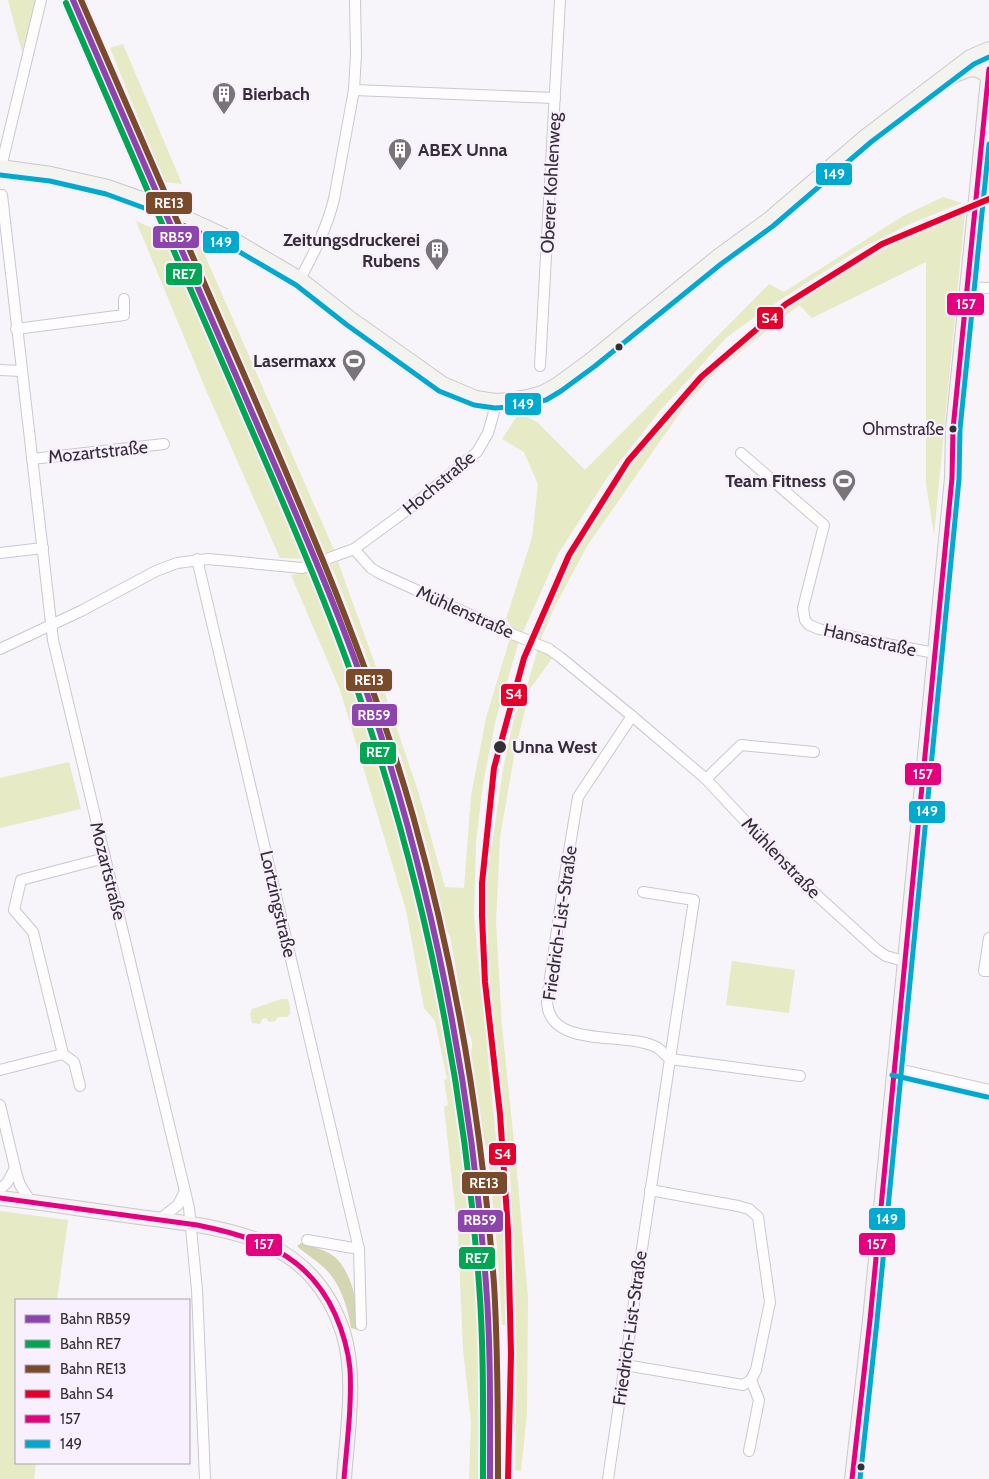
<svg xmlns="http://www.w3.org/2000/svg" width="989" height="1479" font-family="Cabin,sans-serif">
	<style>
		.green { fill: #e6eac5 }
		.forest { fill: #d3d6b0 }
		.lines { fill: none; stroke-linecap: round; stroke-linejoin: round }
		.street-casing { stroke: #cbc8cd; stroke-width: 12 }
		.secondary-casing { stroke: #cbc8cd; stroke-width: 16 }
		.street { stroke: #fefdfe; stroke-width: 10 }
		.secondary { stroke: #f3f3f0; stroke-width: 14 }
		.bus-1-casing { stroke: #f8f0fe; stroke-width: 9 }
		.bus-2-casing { stroke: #f8f0fe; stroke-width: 9 }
		.bus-1 { stroke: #e5007d; stroke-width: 5 }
		.bus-2 { stroke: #00a9ce; stroke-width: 5 }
		.rail-1-casing { stroke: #f8f0fe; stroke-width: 10 }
		.rail-2-casing { stroke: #f8f0fe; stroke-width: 10 }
		.rail-3-casing { stroke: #f8f0fe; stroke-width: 10 }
		.rail-4-casing { stroke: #f8f0fe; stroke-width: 10 }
		.rail-1 { stroke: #8e44ad; stroke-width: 6 }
		.rail-2 { stroke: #00a651; stroke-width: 6 }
		.rail-3 { stroke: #7a4b2a; stroke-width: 6 }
		.rail-4 { stroke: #e4002b; stroke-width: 6 }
		.bus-dot { fill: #332f35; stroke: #f8f0fe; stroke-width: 2 }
		.labels { text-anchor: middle; stroke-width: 4.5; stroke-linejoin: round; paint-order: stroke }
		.bus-label { font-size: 17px; fill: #332f35; stroke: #f8f0fe; text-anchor: end }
		.poi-label { font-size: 18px; font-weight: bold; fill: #332f35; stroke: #f8f0fe; text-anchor: end }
		.street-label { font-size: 18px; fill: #332f35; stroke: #f8f0fe }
		.stop-label { font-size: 18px; font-weight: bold; fill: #332f35; stroke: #f8f0fe; text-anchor: start }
		.line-badge { stroke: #f8f0fe; stroke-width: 2 }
		.badge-label { font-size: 14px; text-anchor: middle; font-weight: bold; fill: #fff }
	</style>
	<rect width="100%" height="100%" fill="#f7f4fa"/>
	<g class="green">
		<path d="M8,0H36L22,52Z"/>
		<path d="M123,44L182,184L164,182L110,48Z"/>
		<path d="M943,197L962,203L912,223L860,249L760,313L726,338L659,412L607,478L558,554L522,634L513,630L506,619L532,538L538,484L524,452L502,439L519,413L537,422L585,470L769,284L784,292L903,216Z"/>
		<path d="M965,213L934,535L926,484V262L812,318L799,305L719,369L686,404L587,546L555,606L540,641L535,639C552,601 568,562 589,526C641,439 713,362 795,303C810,293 825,284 840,275C880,251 921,227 965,213Z"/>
		<path d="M136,221L168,235L277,490L308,559L280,558L206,390Z"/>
		<path d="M199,242L334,550L322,553L190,243Z"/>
		<path d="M338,562L376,667L418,791L445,887L464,888L471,796L486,718L510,638L519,641L496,719L483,784L476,842L474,915L497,1148L505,1252L507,1325H502L497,1247L488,1156L483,1133L471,1054C473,1045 473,1039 467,1031L450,936L446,929L426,842L423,835L401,756L397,749L372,671L334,572L328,566Z"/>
		<path d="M314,572L316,582L351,672L388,783L408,854L433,955L444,1006L465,1135L462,1142L464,1159L469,1165L473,1202L470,1209L478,1255L482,1320L484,1423L481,1438L482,1453L481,1479H469L471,1422L463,1349L458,1234L444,1107L448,1105L444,1080L447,1079L435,1021L424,1008L406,910L340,690L291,575Z"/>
		<path d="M538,648L553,657L530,689L515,751L500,837L496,922L502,1027L516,1161L528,1298L527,1413L521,1471L515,1470C518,1367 516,1263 509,1160C504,1097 494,1035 489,972C485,930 487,889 488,847L492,845L503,769L515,714L523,700Z"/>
		<path d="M69,762L81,809L0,828V778Z"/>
		<path d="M732,961L795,970L789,1013L726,1005Z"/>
		<path d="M282,999H288L290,1007V1014L287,1017H278L275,1021L269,1022L266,1018L262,1019L260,1024L252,1023L250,1014L252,1009Z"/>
		<path d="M0,1211L68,1220L57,1300H16V1463H36L34,1479H0Z"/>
	</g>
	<path class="forest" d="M301,1243C313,1247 328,1250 337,1259C353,1276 359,1308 358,1330L351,1328C348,1309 342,1289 330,1274C321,1263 307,1255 297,1246Z"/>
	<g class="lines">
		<g class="street-casing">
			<g id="street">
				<path d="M354,90L555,98"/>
				<path d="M1,167L41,0"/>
				<path d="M2,195L53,640L189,1208L197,1290L205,1479"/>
				<path d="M300,279C314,253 327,228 334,199L354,90L356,54L355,0"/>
				<path d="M967,287L989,288"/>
				<path d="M16,329L124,315V299"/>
				<path d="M540,366L560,0"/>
				<path d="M0,370L21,371"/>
				<path d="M741,453L824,525L803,608L805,620L809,625L819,629L876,642L935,653"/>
				<path d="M32,459L164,444"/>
				<path d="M354,549L371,568L379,573L512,634L549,649L560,657L632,716L706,779L798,878L876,949L886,956L904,961"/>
				<path d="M0,553L43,548"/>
				<path d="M197,559L359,1249L361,1325"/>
				<path d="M0,649L81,611L156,571L177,563L208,559L302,568L354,549L406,511L477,452L488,433L494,412L495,401"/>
				<path d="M706,779L741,745L814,752"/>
				<path d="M643,892L694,900L670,1059L800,1076"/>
				<path d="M989,938L984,971H989"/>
				<path d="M63,1054L74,1062L80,1086"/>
				<path d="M894,1068L989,1090"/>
				<path d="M0,1070L63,1054L33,932L14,910L21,880L105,858"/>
				<path d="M0,1105L17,1176L20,1185L31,1202"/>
				<path d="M0,1189L7,1183L15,1168"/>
				<path d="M159,1220L178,1205L185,1191"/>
				<path d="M307,1240L359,1249"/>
				<path d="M625,1365L743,1385L751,1380L756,1370L770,1302L758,1217L749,1209L738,1206L650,1190"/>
				<path d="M749,1451L759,1400L751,1380"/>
				<path d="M608,1479L670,1059C666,1056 662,1051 658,1048C627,1030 546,1051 547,999L564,881L578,797L632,716"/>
			</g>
		</g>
		<g class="secondary-casing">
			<g id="secondary">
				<path d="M953,76C968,70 974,64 988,77"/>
				<path d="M0,167L51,174L108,187L150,202L195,222L234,240L300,279L351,319L443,384L476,398L495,401L510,400L528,397L542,393L557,385L591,360L716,258L768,220L866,136L970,57L989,49"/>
				<path d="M0,1198C44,1203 88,1210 132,1216C220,1228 310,1231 343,1332C357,1376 347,1433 344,1479"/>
				<path d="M852,1479L870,1320L952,478L953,429L989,69"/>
			</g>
		</g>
		<use href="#street" class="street"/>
		<use href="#secondary" class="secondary"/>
		<g class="bus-1-casing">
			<g id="bus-1">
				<path d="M0,1198L197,1225C257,1237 308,1254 335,1314C343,1332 348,1349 350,1369C352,1405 347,1442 344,1479"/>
				<path d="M852,1479L870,1320L952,478L953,429L989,69"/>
			</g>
		</g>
		<g class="bus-2-casing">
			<g id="bus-2">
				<path d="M0,175L50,181L106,194L147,209L192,229L231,247L296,285L347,325L439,391L474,405L495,408L510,407L546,400L561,391L595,366L721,264L773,226L871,142L974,64L989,57"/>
				<path d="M892,1075L987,1097"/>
				<path d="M860,1479L877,1321L959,479L960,429L989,144"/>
			</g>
		</g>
		<use href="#bus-1" class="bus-1"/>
		<use href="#bus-2" class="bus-2"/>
		<g class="rail-1-casing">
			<path id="rail-1" d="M73,0C130,131 187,262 244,394C291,503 341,613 378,726C436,907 472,1094 486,1284C491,1349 490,1414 490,1479"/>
		</g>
		<g class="rail-2-casing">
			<path id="rail-2" d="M66,3C123,134 180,265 237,396C284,505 333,614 370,728C429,908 465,1095 479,1284C484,1349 483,1414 483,1479"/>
		</g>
		<g class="rail-3-casing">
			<path id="rail-3" d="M81,0C137,129 193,258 249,386C310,527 371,668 413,816C456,969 482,1126 494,1284C498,1349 498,1414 498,1479"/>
		</g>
		<g class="rail-4-casing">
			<path id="rail-4" d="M508,1479L511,1354L508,1230L500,1114L485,982L482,916V883L494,768L524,658L569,555L628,461L701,377L786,304L882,244L989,199"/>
		</g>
		<use href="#rail-1" class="rail-1"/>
		<use href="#rail-2" class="rail-2"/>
		<use href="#rail-3" class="rail-3"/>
		<use href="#rail-4" class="rail-4"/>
	</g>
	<defs>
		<g id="building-pin" transform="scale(1.25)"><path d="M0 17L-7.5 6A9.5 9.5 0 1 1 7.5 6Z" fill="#78747a" stroke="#f8f0fe"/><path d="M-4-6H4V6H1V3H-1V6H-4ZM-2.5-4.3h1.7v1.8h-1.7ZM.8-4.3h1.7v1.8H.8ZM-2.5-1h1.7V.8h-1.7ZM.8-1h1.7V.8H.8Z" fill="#fff"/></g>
		<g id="stadium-pin" transform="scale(1.25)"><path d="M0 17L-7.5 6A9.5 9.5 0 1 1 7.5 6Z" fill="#78747a" stroke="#f8f0fe"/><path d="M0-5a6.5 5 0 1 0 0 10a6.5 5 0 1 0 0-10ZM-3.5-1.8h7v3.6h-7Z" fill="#fff"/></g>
	</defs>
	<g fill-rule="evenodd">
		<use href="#building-pin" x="224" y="94"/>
		<use href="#building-pin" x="400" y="150"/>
		<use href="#building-pin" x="437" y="250"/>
		<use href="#stadium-pin" x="354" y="361"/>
		<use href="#stadium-pin" x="844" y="481"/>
	</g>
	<g class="bus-dot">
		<circle cx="619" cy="347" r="4.5"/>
		<circle cx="953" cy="429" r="4.5"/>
		<circle cx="500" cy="747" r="7"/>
		<circle cx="861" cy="1467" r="4.5"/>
	</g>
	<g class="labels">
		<g class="bus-label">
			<text x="944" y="435">Ohmstraße</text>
		</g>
		<g class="poi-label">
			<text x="242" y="100" text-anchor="start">Bierbach</text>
			<text x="418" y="156" text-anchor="start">ABEX Unna</text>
			<text x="420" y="246">Zeitungsdruckerei<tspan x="420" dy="21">Rubens</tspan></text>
			<text x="336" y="367">Lasermaxx</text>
			<text x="826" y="487">Team Fitness</text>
		</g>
		<g class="street-label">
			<text transform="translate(551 183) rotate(-87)" y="6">Oberer Kohlenweg</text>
			<text transform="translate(98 452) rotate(-6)" y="6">Mozartstraße</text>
			<text transform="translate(439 483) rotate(-40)" y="6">Hochstraße</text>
			<text transform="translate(465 612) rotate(24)" y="6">Mühlenstraße</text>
			<text transform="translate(870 640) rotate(13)" y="6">Hansastraße</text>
			<text transform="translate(781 858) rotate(46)" y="6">Mühlenstraße</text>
			<text transform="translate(108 871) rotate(76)" y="6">Mozartstraße</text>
			<text transform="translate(278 904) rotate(77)" y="6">Lortzingstraße</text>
			<text transform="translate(560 923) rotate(-82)" y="6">Friedrich-List-Straße</text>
			<text transform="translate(630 1328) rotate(-82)" y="6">Friedrich-List-Straße</text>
		</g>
		<g class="stop-label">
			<text x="512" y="753">Unna West</text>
		</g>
	</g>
	<g class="line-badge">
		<rect x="815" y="162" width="38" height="24" rx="5" fill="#00a9ce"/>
		<rect x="145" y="191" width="48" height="24" rx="5" fill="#7a4b2a"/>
		<rect x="152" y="225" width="48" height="24" rx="5" fill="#8e44ad"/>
		<rect x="202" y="230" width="38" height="24" rx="5" fill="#00a9ce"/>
		<rect x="165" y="262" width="38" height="24" rx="5" fill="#00a651"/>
		<rect x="946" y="292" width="39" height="24" rx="5" fill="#e5007d"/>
		<rect x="756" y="306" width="28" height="24" rx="5" fill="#e4002b"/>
		<rect x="504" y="392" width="38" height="24" rx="5" fill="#00a9ce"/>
		<rect x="345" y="668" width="48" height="24" rx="5" fill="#7a4b2a"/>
		<rect x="500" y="683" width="28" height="24" rx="5" fill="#e4002b"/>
		<rect x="351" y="703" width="47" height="24" rx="5" fill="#8e44ad"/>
		<rect x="359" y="741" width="38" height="24" rx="5" fill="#00a651"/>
		<rect x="904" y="762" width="38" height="24" rx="5" fill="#e5007d"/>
		<rect x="908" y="800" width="38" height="24" rx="5" fill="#00a9ce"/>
		<rect x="488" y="1142" width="29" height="24" rx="5" fill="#e4002b"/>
		<rect x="461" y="1171" width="47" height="24" rx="5" fill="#7a4b2a"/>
		<rect x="868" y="1207" width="38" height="24" rx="5" fill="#00a9ce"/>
		<rect x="457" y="1209" width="47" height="24" rx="5" fill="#8e44ad"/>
		<rect x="858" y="1232" width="38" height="24" rx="5" fill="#e5007d"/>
		<rect x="245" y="1233" width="38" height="24" rx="5" fill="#e5007d"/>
		<rect x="458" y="1246" width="38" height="24" rx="5" fill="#00a651"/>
	</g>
	<g class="badge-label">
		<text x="834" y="179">149</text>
		<text x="169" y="208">RE13</text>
		<text x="176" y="242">RB59</text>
		<text x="221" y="247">149</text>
		<text x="184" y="279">RE7</text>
		<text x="966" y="309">157</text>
		<text x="770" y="323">S4</text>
		<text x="523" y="409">149</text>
		<text x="369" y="685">RE13</text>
		<text x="514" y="699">S4</text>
		<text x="374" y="720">RB59</text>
		<text x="378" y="757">RE7</text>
		<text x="923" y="779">157</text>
		<text x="927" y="816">149</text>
		<text x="503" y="1159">S4</text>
		<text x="484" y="1188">RE13</text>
		<text x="887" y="1224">149</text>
		<text x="480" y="1225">RB59</text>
		<text x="877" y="1249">157</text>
		<text x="264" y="1249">157</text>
		<text x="477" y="1263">RE7</text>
	</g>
	<rect x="15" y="1299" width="175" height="165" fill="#f8f0fe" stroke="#a9a3ae"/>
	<rect x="25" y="1315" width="25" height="8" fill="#8e44ad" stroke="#a9a3ae"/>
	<text x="60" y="1324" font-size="15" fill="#332f35">Bahn RB59</text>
	<rect x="25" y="1340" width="25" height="8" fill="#00a651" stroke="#a9a3ae"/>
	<text x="60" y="1349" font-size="15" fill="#332f35">Bahn RE7</text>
	<rect x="25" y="1365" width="25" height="8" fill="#7a4b2a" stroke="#a9a3ae"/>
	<text x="60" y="1374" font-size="15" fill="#332f35">Bahn RE13</text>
	<rect x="25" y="1390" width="25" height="8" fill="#e4002b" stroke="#a9a3ae"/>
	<text x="60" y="1399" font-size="15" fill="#332f35">Bahn S4</text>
	<rect x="25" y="1415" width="25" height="8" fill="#e5007d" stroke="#a9a3ae"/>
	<text x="60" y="1424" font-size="15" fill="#332f35">157</text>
	<rect x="25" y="1440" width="25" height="8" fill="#00a9ce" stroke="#a9a3ae"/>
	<text x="60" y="1449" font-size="15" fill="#332f35">149</text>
</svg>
